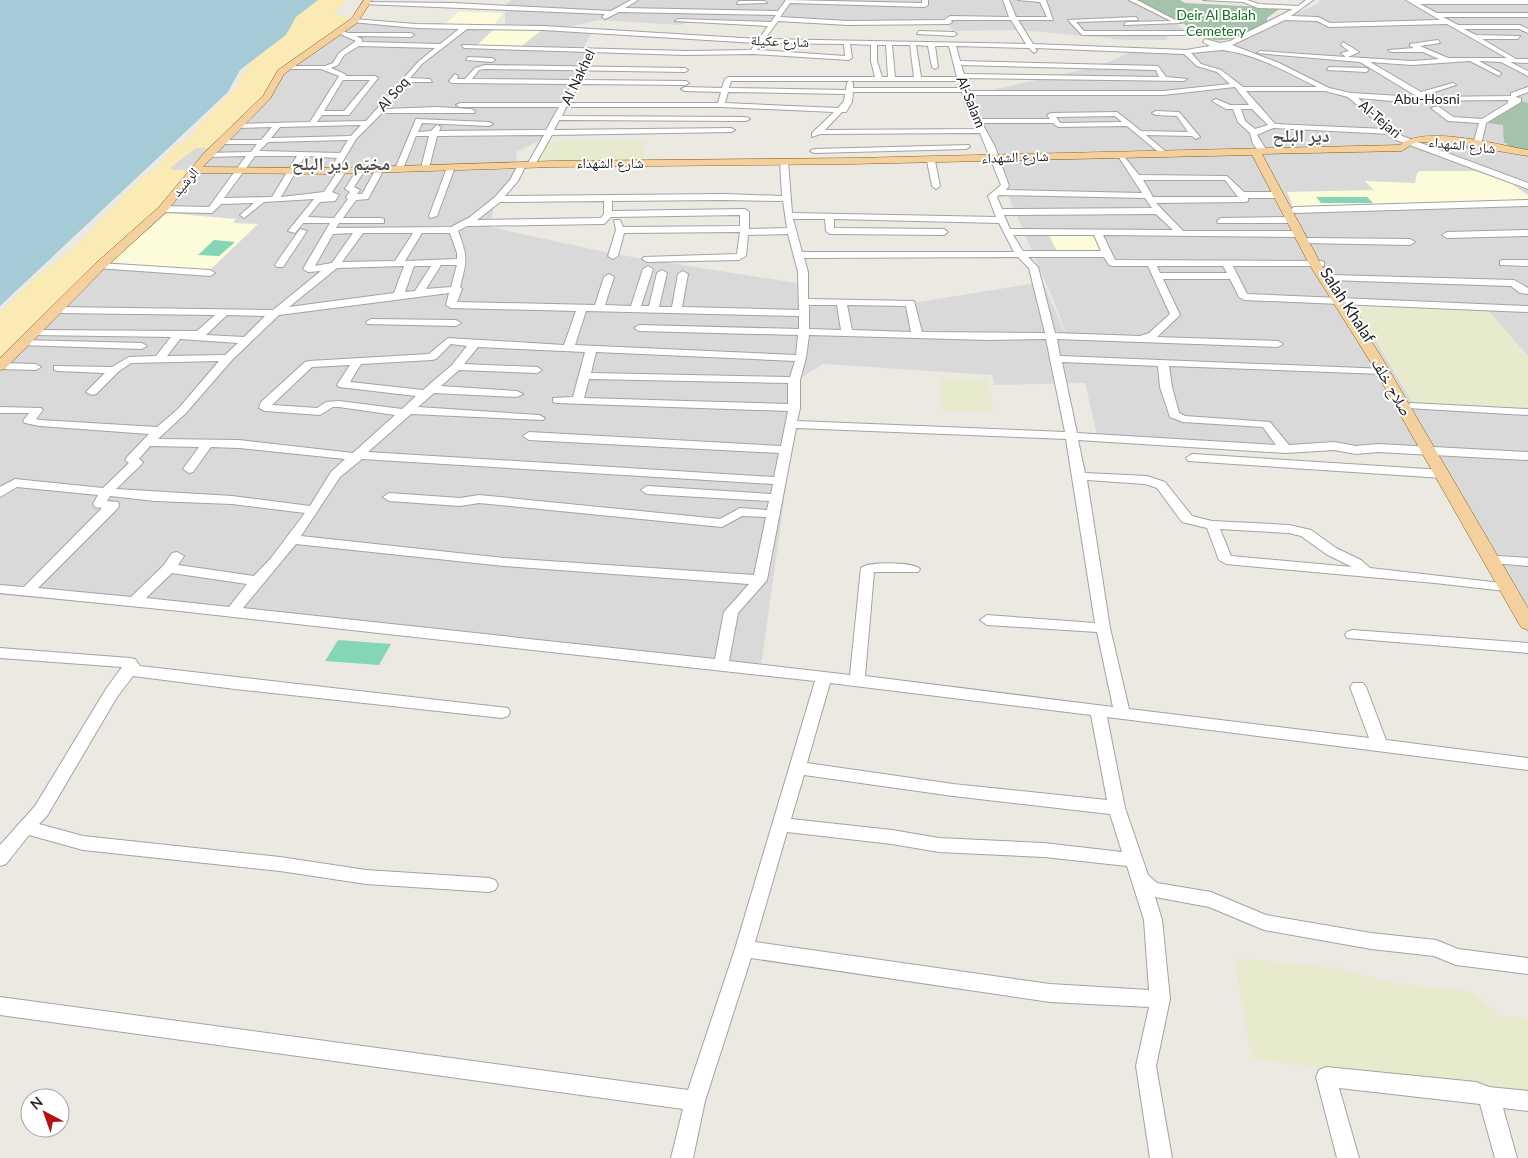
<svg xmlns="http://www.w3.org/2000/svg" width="1528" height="1158" font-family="Lato,'Noto Naskh Arabic',sans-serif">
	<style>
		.residential { fill: #dad9d9 }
		.education { fill: #fcfcdb }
		.farmland { fill: #e8eace }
		.sand { fill: #f9ebb3 }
		.cemetery { fill: #a5c3aa }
		.pitch { fill: #85d6b7 }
		.water { fill: #a5cbd7 }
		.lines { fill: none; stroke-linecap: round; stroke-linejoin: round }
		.minor-casing { stroke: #a3a3a3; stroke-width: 2 }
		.major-casing { stroke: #885f0b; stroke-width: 1 }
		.minor { fill: #fff; fill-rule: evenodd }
		.major { fill: #f4d09f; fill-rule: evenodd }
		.labels { text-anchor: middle; stroke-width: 4; stroke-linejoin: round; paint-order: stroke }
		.far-park-label { font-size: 14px; fill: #13701c; stroke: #fff }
		.far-street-label { font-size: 14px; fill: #1c1c1c; stroke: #fff }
		.street-label { font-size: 16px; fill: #1c1c1c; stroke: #fff }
		.far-district-label { font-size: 18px; font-weight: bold; fill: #4f4f4f; stroke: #fff }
	</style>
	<rect width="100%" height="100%" fill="#ece9e2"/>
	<g class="residential">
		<path d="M511,0H1131L1150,6L1191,34L1166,37L1167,40H1127L1020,30L953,31L948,23L779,20L776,23L691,22L680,25L600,20L564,28L505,25V6Z"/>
		<path d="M1321,0H1528V634L1432,453L1097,434L1085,383L994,385L992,375L823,364L801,378L761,667L552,644L0,595V358L168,168L265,95L267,86L276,74L354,22L593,30L584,47L587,60L543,139L516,152L518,166L511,182L495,200L490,227L614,254L802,284L810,301L906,304L1043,282L1073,352L1054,302L965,96L1099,66L1135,50L1193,51L1209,48L1316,5Z"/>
	</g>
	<g class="education">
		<path d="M458,12L503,13L492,27L443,26Z"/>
		<path d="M494,29H543L518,49L475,47Z"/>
		<path d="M1420,171H1475L1512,184L1528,195V202L1305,209L1293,206L1287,192L1372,190L1375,192L1365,181L1415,183L1417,173Z"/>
		<path d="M167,213L236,219L233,223L258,224L208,272L107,266Z"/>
		<path d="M1094,234L1106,254H1058L1049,235Z"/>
	</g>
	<g class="farmland">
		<path d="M646,140L644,161L537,163L546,142Z"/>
		<path d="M1354,304L1486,308L1528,356V411L1413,404Z"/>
		<path d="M940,379H988L994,412L942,411Z"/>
		<path d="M1234,958L1339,968L1388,982L1473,992L1499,1016L1528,1018V1092L1252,1059Z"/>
	</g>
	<path class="sand" d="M318,0H346L333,15L347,16L348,21L279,69L261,101L209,148H196L171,167L172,170H190L169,198L0,363V312L40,274L75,247L141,178L156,168L174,147L187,140L205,119L239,85V77L251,67L246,65L286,35L296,17Z"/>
	<g class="cemetery">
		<path d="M1136,0H1180L1185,3L1281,8L1267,18V21L1272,22C1250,32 1222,50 1199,34L1202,33Z"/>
		<path d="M1521,101L1528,103V152L1508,149L1507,143H1504L1503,125L1487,123Z"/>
	</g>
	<g class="pitch">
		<path d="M1316,197H1367L1373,203H1321Z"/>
		<path d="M214,240L235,242L219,256L198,255Z"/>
		<path d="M338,640L391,644L379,665L325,661Z"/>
	</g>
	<path class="water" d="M0,0H318L296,17L286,35L240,70L228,92L0,306Z"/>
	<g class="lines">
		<g class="minor-casing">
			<g id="minor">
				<path d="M631,0H638L625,8L778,11L786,0L922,3V0H928V5L925,7L790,3L780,17L848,21L944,20L950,16L1009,17L1003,0H1009L1016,17H1047L1040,2L1018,0H1046L1053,20H1018L1033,44L1186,50L1210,46L1203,42L1205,39L1220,43L1230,41L1293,9L1258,8L1243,2L1203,0H1247L1259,4L1298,6L1306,0H1313L1291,16L1318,17L1330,23L1440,20L1406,0H1528V4H1420L1437,13H1528V17H1443L1458,25H1520L1528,29V33L1519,29H1464L1476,35L1520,36L1518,39H1482L1516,59H1528V63L1510,62L1528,71V76L1501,62L1479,61L1501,73L1499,76L1470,61L1412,65L1370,62L1421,92L1453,83L1456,85L1425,95L1428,97L1511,96V93L1528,87V92L1515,97L1521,98V102L1486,123L1481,145L1475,150L1468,148L1473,144L1479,123L1448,121L1431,108L1438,106L1453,117L1482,119L1508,103V100L1392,101L1358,98L1402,136L1528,183V189L1396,140L1390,134L1273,128L1257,135L1267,151L1260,153L1253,144L1250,133L1238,122L1233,109H1226L1212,101L1216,99L1230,105H1249L1235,87L1163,95H970L980,119H1050L1047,115L1051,113L1117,112L1141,131L1188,132L1177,116L1156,115L1152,113L1156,111L1179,112L1200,137L1196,139L1192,136L1146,135L1165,151L1166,153L1162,155L1127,126L1058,127L1053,123H982L995,147L1009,186L1006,190L1142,193L1118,156L1122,154L1139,175L1227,176L1244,192H1278L1282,195L1278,198H1248V201L1245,202L1156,203L1183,231H1300L1305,234L1300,237L1103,235L1115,260L1321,261L1324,262V266H1233L1247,294L1528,306V312L1244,300L1239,297L1230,279H1163L1180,315L1157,337L1278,341L1283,344L1278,347L1057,339L1060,356L1386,369L1387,371L1382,374L1169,366L1172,387L1179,413L1185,416L1270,422L1289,445L1334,442L1356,446L1378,444L1528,452V460L1378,452L1356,454L1334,450L1286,453L1078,440L1085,473L1147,476L1165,482L1192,516L1212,521L1289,525L1311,530L1336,548L1361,560L1370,568L1510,584L1512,587L1510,590L1505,591L1435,583L1226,564L1219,560L1207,528L1182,522L1157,488L1145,484L1087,480L1110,628L1129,709L1369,738L1350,687L1353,683H1363L1366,687L1386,740L1528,758V770L1107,717L1125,808L1148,875L1157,883L1211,892L1266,915L1371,933L1436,940L1458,949L1528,958V974L1456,965L1434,956L1371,949L1264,930L1209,907L1155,897L1162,920L1170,999L1156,1066L1172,1158H1150L1136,1066L1149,1007L1050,1002L751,958L705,1101L693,1158H671L683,1109L0,1015V997L688,1090L735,949L815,681L180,611L0,593V585L24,587L102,508L95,507L93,504L98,495L17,487L0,497V487L15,479L103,488L129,463L125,460L127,457L149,434L40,426L25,423L23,421L29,413H0V407L41,408L43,410L36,419L40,420L157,427L178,409L219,361L131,363L118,372L96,394L92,395L86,392L105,373L58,371L54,370V366L112,367L129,357L156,356L171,337L34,335L29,332L30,330L197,331L215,315L56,313L51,310L56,307L273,310L321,271L308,272L303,269L330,223H303L295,233L288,231L314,199L264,202L244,218L240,215L254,203L221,204L212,213L163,212L159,209L163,206L209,207L246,156L208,157L204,155L205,153L251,152L257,144H221L217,142L221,140H261L272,127L237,128L233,126L234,124L310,122L339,76L321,69H288L286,66H325L333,63L339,53L356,41L336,32L338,29L348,33H411L414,35L411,37L356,36L362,39V42L440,44L459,29L416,28L352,22L354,19L416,24L543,26L759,39L768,26L675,21L678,19L771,22L776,15L619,12L605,19L602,17L605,14L362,4L365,2L453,3L611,11ZM951,20H1011L1026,44L765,39L778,21L848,25L949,24L952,22ZM1285,20L1317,21L1329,27L1447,24L1507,58H1448L1420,46L1440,43L1438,40L1410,44V46L1414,48L1388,50L1391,52H1423L1439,59L1412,61L1348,57L1359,52L1343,42L1341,45L1349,51L1341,53L1346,57L1260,51L1257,53L1360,62L1418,97L1351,93L1329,88L1279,63L1232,45ZM467,29L543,30L756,43L751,50L686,51L462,45L464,48L686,55L753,54L849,60L852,58L850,44L871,45V61L875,77H728L725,79L722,88L685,87L681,89L685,91L721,92L718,103H569L579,84L686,85L689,83L686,81L581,80L583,76L580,74L574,80L472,79L479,70L485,69L685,72L688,70L685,68L485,65L475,68L465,79H457L458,76L455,74L449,81L452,83L572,84L562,103H460L456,105L460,107H559L546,130L439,131L441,127L437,125L431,131L418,132L422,123L489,126L493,124L489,122L416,119L395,169L396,171L403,169L416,136H429L421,168L425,170L429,168L437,136L544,135L527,165L531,167L535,165L552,135L731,132L735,130L731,128L554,130L559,120L746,121L750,119L746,117L562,116L566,107H721L834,112L812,133V137L820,134L980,133L1001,185L988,196L996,217L792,213L788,161L784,159L780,161L782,196L724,194L505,196L518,181L526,165L522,163H519L510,180L495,197L470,217L451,227L336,228L339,223H384V219L381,218H343L356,200L368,199L384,169L380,167L376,169L362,194H357L360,190L354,187L365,170L358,168L345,189L350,192L346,197L348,199L334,218L308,217L320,202L335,201L339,195L332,192L347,170L346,168H340L324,192L281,197L305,156L337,158L329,171L336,173L356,139L382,113H474L475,111L471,109L437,107L386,109L406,82H432L430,79L410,78L422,64ZM762,43L844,44L845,56L757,50ZM877,45H886L888,77H882L877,61ZM892,45H910L914,77H895ZM916,45L928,46L932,67L935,69L938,67L935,46H949L957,77H921ZM359,46L435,48L418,62L366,121L317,122L322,115H349L378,78L375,76H346L345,74L331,68L338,65L344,55ZM956,46L1029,48L1034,53L1037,51L1035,48L1184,54L1197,66L1217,72L1230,84L1163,91H969L965,78L1184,81L1187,79L1166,77L1158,66L960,61ZM1222,50C1256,54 1287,72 1317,87H1243L1221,70L1201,64L1191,53ZM961,65L1156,70L1159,77L964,74ZM343,80H370L344,111H324ZM731,81H849L847,83L846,90L729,88ZM851,81H959L961,88H853V83ZM1246,91H1325L1348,97L1385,129L1275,124ZM728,92L845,94L844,101L838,108L725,103ZM853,92H962L966,107L978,129L825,130L842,112H846L852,102ZM1241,109H1252L1268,125L1255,129L1245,121ZM1115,116L1122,122L1060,123L1056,117ZM361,125L351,136L271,138L280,127ZM348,140L340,153L259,151L268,142ZM255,156H297L272,197L224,198ZM1143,180H1225L1238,197H1153ZM999,195L1145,198L1152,208L1002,209L997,197ZM724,200L783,201L787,228L749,229V212L745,209L612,211V201ZM604,201V214L601,218L477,220L500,202ZM1156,214L1173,230L1010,229L1004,215ZM740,215V226L623,227L620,220H614L616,230L608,256L613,259L618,256L624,233L740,232L737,254L644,257L642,259L647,262L739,260L746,256L748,235L788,234L798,272L799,310L682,307L688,274L683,271L678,274L672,307H659L667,273L662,270L657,273L649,306H641L653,269L648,266L643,269L631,306L605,305L614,277L609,274L604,277L595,305L457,302L462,289L460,287C467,260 468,257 458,231L467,226L604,224L611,217ZM793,219H825L826,231L830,234L944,235L948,232L944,229L834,228V219L999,223L1014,252H802ZM353,233L332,263L315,266L333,234ZM363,233H413L395,261L342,262ZM422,233H450L457,253V259L405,261ZM1013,235H1094L1101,251H1023ZM1018,257L1029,268L1045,333L922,332L914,301L808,299V272L804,258ZM1028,257H1104L1109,265L1112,266H1148L1170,314L1149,333L1140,336L1055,333L1038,267ZM441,265H457L451,287L426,289ZM404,266L394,293L289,307L337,268ZM414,266H431L415,291L405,292ZM1157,266H1223L1227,273H1160ZM449,293L446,305L451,308L576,311L564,345L448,338L429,354L309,361L305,362L261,402L259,408L265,411L320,415L333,407H339L395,415L353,453L239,440L158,439L186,413L232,360L279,315ZM809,305H837L841,330L809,329ZM847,305L906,306L911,332L852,330ZM586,311L799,316V329L639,325L634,328L639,331L798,335L796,355L575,345ZM227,315L265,316L244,337L206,335ZM809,335L988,340L1046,339L1065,432L797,421L800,408V380L806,358ZM180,339L238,343L225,355L167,356ZM451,344L467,346L452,365L423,390L350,382L361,364L432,360L436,359ZM478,347L585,352L573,397L553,398V402L557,403L788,411L781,446L529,432L523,436L529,440L779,453L774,477L368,452L411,414L543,420L545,418L539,415L418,407L434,393L517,397L523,394L517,391L441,386L459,370L537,373L542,370L537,367L464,364ZM596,352L795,361L790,377L591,373ZM1062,362L1158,366L1160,387L1170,417L1183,422L1263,427L1276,445L1077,433ZM350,365L337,385L339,387L416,396L402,409L339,401L326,402L317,408L272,405L312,367ZM589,379L788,383V404L584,398ZM796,428L1066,439L1095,623L987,615L980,620L987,625L1097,632L1113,707L865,676L874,572H918L920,569C914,562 867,561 861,568L850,675L729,661L738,613L767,580ZM150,446L199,447L183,469L189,473L193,472L211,447L239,448L345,459L331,472L310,506L232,496L116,489L141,465L143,462L139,459ZM362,459L773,484L771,494L647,486L641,490L647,494L769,501L767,510L740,508L720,519L479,495L460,498L389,493L383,497L389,501L460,506L479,503L722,527L742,516L766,517L754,575L504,558L301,536L340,477ZM110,496L155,501L232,504L305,513L271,558L254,576L178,565L184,556L177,552L172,553L164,565L131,597L38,588L118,508L119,505L118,502L107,501ZM1220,529L1289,533L1301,536L1326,554L1352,567L1231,556ZM296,544L504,566L749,584L724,612L715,659L243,608ZM172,573L247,584L229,607L146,598ZM830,683L1091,715L1107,800L953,784L807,763ZM804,775L953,796L1110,814L1122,852L1044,843L939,838L892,830L791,819ZM787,832L892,844L939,852L1044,857L1127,866L1144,920L1149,990L1050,984L755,942Z"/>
				<path d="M1129,0H1137L1181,23L1124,25L1126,22L1171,21Z"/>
				<path d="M739,1H764L767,3L737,4Z"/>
				<path d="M1136,17L1138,20L1076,22L1084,31H1194L1197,33L1194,35H1082L1068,20Z"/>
				<path d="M919,31L954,32L957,34L954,36L917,34Z"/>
				<path d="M468,57L492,58L495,60L492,62L466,60Z"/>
				<path d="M1329,67L1366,68L1369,70L1366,72L1327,70Z"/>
				<path d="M969,145L970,147L966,149L814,153L810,151L814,149Z"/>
				<path d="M931,159L935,161L940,186L936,189L932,186L927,161Z"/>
				<path d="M448,165L455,167L437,216L430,218L429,216Z"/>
				<path d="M1528,200V206L1294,213L1290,210L1294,207Z"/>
				<path d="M1221,218L1293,217L1297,220L1293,223H1218L1217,221Z"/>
				<path d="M300,229L307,231L283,267H277L275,265Z"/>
				<path d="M1528,230V236L1447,238L1442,235L1447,232Z"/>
				<path d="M1308,238L1410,239L1415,242L1410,245L1305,243L1303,241Z"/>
				<path d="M1503,260H1528V266L1500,265V261Z"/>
				<path d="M100,263L210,270L215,273L210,276L97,268V264Z"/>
				<path d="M1331,275L1514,280L1528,288V294L1520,293L1511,286L1328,280V276Z"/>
				<path d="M371,319L456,320L461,323L456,326L367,324L366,322Z"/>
				<path d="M23,340L142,343L147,346L142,349L19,345V341Z"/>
				<path d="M0,363L36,364L41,367L36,370L0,369Z"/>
				<path d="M1411,403L1528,409V415L1407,408L1405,406Z"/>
				<path d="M1192,454L1443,470L1449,474L1443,478L1188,461L1186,458Z"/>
				<path d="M1497,556L1528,558V566L1492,563L1490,560Z"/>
				<path d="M1352,630L1528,643V653L1347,638L1345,635L1347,632Z"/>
				<path d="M0,648L130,658L135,659L140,666L508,708L510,712L508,716L502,718L235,689L133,676L117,697L47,816L39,824L83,836L280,857L366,870L489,878L495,880L498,885L495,890L489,892L366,884L280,871L83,850L29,835L6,864L0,866V845L35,806L106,689L122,667L0,658Z"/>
				<path d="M1326,1067L1476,1082L1489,1087L1528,1091V1111L1503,1108L1517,1158H1495L1480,1104L1339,1088L1359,1158H1337L1316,1077L1319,1070Z"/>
			</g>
		</g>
		<g class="major-casing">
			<path id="major" d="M364,0H372L357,23L284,74L270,99L203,167L333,168L554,161L852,158L1400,145C1424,124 1498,145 1528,150V156L1468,146L1420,142L1414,143L1402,151L1262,154L1321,264L1382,358L1528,608V630L1522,628L1519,624L1368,358L1309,264L1252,155L852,164L554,167L333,174L198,173L167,211L104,269L5,369L0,370V358L96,263L159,207L204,153L263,96L278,70L351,19Z"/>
		</g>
		<use href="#minor" class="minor"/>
		<use href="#major" class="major"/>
	</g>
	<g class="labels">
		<g class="far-park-label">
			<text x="1216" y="20">Deir Al Balah<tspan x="1216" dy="16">Cemetery</tspan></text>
		</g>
		<g class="far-street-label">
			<text transform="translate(780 41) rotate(2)" y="5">شارع عكيلة</text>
			<text transform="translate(578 77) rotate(-64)" y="5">Al Nakhel</text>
			<text transform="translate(393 94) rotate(-49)" y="5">Al Soq</text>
			<text x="1427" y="104">Abu-Hosni</text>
			<text transform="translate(971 102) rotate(68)" y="5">Al-Salam</text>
			<text transform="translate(1380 119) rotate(40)" y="5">Al-Tejari</text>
			<text transform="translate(1462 145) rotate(6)" y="5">شارع الشهداء</text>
			<text transform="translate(1015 157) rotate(-2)" y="5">شارع الشهداء</text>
			<text x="610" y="168">شارع الشهداء</text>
			<text transform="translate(185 182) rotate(-50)" y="5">الرشيد</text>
		</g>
		<g class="street-label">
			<text transform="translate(1348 305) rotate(57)" y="6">Salah Khalaf</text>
			<text transform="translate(1392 387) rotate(60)" y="6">صلاح خلف</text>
		</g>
		<g class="far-district-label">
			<text x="1301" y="142">دير البلح</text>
			<text x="341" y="170">مخيّم دير البلح</text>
		</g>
	</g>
	<g transform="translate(45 1113) rotate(319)"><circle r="24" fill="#ffffff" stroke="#a4a4a4"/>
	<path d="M0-4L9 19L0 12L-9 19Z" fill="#b8100f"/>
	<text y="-8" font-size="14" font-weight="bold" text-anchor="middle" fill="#1c1c1c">N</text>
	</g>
</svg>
